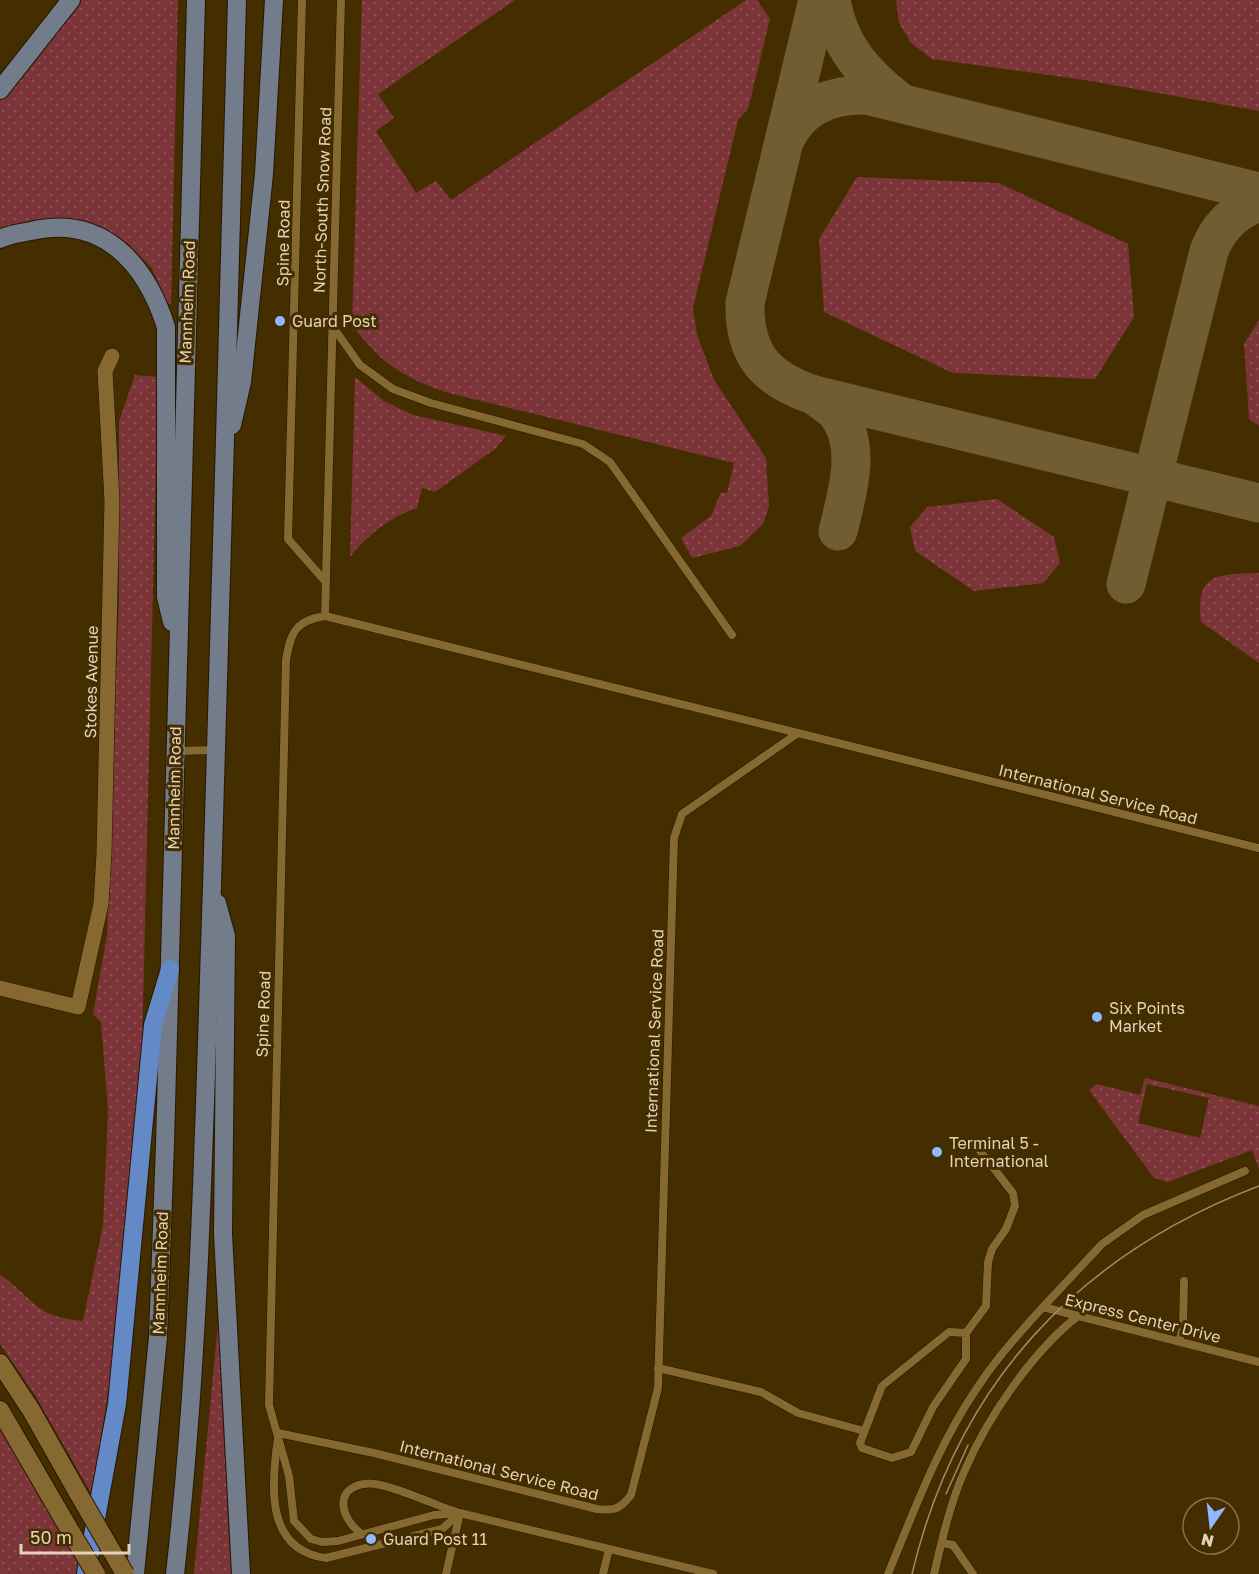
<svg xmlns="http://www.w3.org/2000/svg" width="1259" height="1574" font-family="'Golos Text',sans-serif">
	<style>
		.green { fill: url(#green-dots); fill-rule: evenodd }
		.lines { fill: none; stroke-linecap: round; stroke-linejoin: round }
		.taxiway { stroke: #715c34; stroke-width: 39 }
		.lane-casing { stroke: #261700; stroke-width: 9 }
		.street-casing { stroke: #261700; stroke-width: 16 }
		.secondary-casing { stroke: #261700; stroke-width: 20 }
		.primary-casing { stroke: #261700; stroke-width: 20 }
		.highway-casing { stroke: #261700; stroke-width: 20 }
		.lane { stroke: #866831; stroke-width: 8 }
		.street { stroke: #866831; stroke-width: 15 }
		.secondary { stroke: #866831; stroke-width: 18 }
		.primary { stroke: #727c8b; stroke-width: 18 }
		.highway { stroke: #6489c7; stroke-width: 18 }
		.tram { stroke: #9e8a67; stroke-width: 1.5 }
		.secondary-bridge-casing { stroke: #261700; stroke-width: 20; stroke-linecap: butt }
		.secondary-bridge { stroke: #866831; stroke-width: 18 }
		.poi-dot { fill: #8fb8fd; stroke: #442e00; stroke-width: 2 }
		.labels { text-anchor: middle; stroke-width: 6; stroke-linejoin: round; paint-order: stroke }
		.street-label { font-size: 16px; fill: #e4d3b8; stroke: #442e00 }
		.poi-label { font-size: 16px; fill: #e4d3b8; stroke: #442e00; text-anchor: start }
	</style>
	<defs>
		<pattern id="green-dots" width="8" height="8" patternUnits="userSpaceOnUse" patternTransform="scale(1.5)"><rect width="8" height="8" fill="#7b3437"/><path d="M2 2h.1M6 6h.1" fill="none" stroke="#8e5052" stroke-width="1.8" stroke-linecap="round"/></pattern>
	</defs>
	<rect width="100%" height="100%" fill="#442e00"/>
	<g class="green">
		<path d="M79,0H178L171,304L168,303L151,267L127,243L92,226L0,232V101Z"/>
		<path d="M362,0H515L378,94L394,118L376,131L416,193L436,181L451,200L746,0H757L770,19L748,109L738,120L693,308L697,335L714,380L766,458L769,506L763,524L740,546L692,558L681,538L711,516L721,492L727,493L734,463L445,392C401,376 381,363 352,325Z"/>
		<path d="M896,0H1259V111L1085,80L932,59L911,43L899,23Z"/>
		<path d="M857,177L999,183L1128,244L1134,317L1095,379L953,373L824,312L819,239Z"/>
		<path d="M1259,320V426L1249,419L1244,344Z"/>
		<path d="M135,375L158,377L142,1048L112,1366L92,1495L35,1395L0,1344V1275C37,1300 32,1316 83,1321L103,1226L108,1110L101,1022L93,1014L107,935L119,598V421Z"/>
		<path d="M355,377L384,401L413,415L506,436L495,449L435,492L422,488L417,508C390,517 367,535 350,557Z"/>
		<path d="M997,499L1054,537L1060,563L1043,583L974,591L915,551L910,527L927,507Z"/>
		<path d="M1259,573V663L1201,622C1196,571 1217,575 1259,573Z"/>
		<path d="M1145,1078L1259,1106V1169L1252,1150L1168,1182L1154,1178L1089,1090L1097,1084L1140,1095ZM1147,1084L1209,1098L1200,1138L1138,1123Z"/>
		<path d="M218,1324L231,1574H194Z"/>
		<path d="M0,1430L79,1562L76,1574H0Z"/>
	</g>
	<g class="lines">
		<g class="taxiway">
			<path d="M818,0L745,303C744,355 766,379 814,395L1259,503"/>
			<path d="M831,0C838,45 864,75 900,102"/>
			<path d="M785,140C800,106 832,94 867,95L1259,192"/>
			<path d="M814,395C821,400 830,406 836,412C863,445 847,494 838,531"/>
			<path d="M1126,584L1209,251C1218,227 1234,211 1259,202"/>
		</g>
		<g class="lane-casing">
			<g id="lane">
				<path d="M302,0L288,539L325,581"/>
				<path d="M333,327L360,365L393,389L431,403L583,444L610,462L732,635"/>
				<path d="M325,616L341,0"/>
				<path d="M176,751L215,750"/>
				<path d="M1043,1307L1102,1244L1143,1215L1245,1171"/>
				<path d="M966,1333L949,1332L882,1386L860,1443L862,1448L892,1458L911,1452L933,1407L966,1359V1333L986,1306L988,1262L992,1249L1006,1229L1015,1206L1013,1193L977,1147"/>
				<path d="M1179,1341L1183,1327L1184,1281"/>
				<path d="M658,1368L761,1392L798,1413L864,1431"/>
				<path d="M278,1433L374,1453L597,1509C615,1511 620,1509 631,1495L658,1388L674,838L682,814L798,733L1259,848"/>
				<path d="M278,1438C271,1485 265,1550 326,1558L442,1529L459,1514"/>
				<path d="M460,1513L434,1515L338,1541L322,1542L311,1539L294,1521L289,1476L269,1405L286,660C291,632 295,621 325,616L798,733"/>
				<path d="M362,1534C342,1521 332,1489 364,1484C384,1480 438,1507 460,1513L713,1574"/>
				<path d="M942,1543L953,1545L973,1574"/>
				<path d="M446,1574L460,1513"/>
				<path d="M603,1574L609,1549"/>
				<path d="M888,1574C914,1511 938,1445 977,1388C996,1359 1019,1333 1043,1307L1259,1362"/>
				<path d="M934,1574C942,1540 950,1504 964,1472C987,1418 1032,1352 1078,1316"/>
			</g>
		</g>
		<g class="street-casing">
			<path id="street" d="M0,988L78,1007L101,904L104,854L112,501L105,371L112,356"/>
		</g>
		<g class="secondary-casing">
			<g id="secondary">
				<path d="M0,1363L31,1410L78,1493"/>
				<path d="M0,1410L72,1534"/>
			</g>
		</g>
		<g class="primary-casing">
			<g id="primary">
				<path d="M0,90L71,0"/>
				<path d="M0,239C9,234 21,233 31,231C103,214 146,264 166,327V597L172,622"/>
				<path d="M232,425L242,382L264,174L274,0"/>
				<path d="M217,903L226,936L223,1234L241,1574"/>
				<path d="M135,1574L158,1337L165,1144L196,0"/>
				<path d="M175,1574C201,1345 204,1116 212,886C222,591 228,295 237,0"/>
			</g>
		</g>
		<g class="highway-casing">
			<path id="highway" d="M86,1573L117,1404L153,1025L170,969"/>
		</g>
		<use href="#lane" class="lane"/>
		<use href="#street" class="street"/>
		<use href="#secondary" class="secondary"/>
		<use href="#primary" class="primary"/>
		<use href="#highway" class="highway"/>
		<g class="tram">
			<path d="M946,1494L968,1445"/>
			<path d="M912,1574C957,1384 1078,1255 1259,1186"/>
		</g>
		<g class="secondary-bridge-casing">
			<g id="secondary-bridge">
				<path d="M78,1493L125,1574"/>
				<path d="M72,1534L96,1574"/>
			</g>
		</g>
		<use href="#secondary-bridge" class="secondary-bridge"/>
	</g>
	<g class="poi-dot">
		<circle cx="280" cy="321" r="6"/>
		<circle cx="1097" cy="1017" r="6"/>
		<circle cx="937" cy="1152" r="6"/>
		<circle cx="371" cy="1539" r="6"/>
	</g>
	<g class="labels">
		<g class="street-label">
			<text transform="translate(322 200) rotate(-88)" y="6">North-South Snow Road</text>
			<text transform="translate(283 243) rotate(-89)" y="6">Spine Road</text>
			<text transform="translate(187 302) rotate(-88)" y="6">Mannheim Road</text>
			<text transform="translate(91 682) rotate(-89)" y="6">Stokes Avenue</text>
			<text transform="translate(174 788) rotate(-89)" y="6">Mannheim Road</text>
			<text transform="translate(1098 794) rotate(14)" y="6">International Service Road</text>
			<text transform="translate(263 1014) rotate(-88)" y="6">Spine Road</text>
			<text transform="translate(654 1031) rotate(-88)" y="6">International Service Road</text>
			<text transform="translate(160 1273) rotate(-88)" y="6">Mannheim Road</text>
			<text transform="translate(1143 1318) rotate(14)" y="6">Express Center Drive</text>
			<text transform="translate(499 1470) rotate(14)" y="6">International Service Road</text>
		</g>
		<g class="poi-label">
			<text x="292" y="327">Guard Post</text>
			<text x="1109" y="1014">Six Points<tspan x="1109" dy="18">Market</tspan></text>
			<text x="949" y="1149">Terminal 5 -<tspan x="949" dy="18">International</tspan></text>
			<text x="383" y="1545">Guard Post 11</text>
		</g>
	</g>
	<g transform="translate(1211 1526) rotate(194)"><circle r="28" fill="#442e00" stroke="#84704a" stroke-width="1.5"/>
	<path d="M0-4.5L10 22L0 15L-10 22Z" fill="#8fb8fd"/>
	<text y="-9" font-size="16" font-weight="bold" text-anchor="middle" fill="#e4d3b8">N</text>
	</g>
	<path d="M21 1544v9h108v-9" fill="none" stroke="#e4d3b8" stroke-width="3"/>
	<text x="30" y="1544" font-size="18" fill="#e4d3b8" stroke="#442e00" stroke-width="4.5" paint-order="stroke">50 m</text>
</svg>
